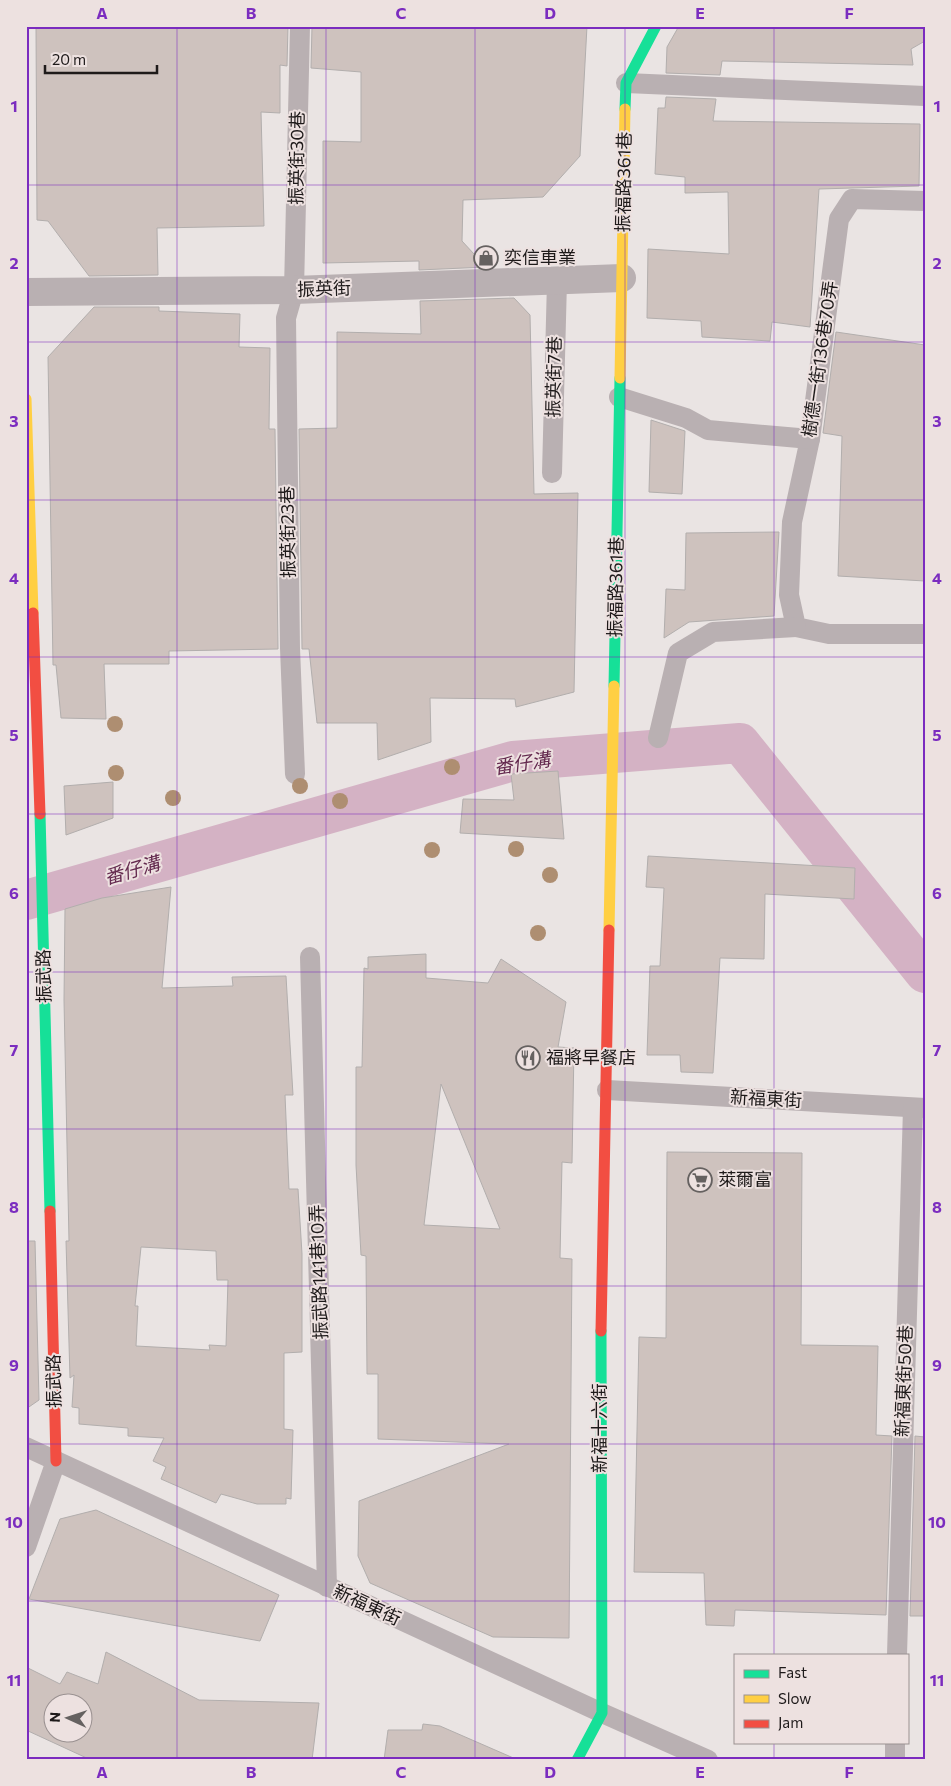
<svg xmlns="http://www.w3.org/2000/svg" width="951" height="1786" font-family="Commissioner,'Noto Sans TC',sans-serif">
	<style>
		.lines { fill: none; stroke-linecap: round; stroke-linejoin: round }
		.canal { stroke: #d4b2c4; stroke-width: 40 }
		.building { fill: #cec2be; stroke: #b2aead; fill-rule: evenodd }
		.lane { stroke: #b9b0b2; stroke-width: 20 }
		.street { stroke: #b9b0b2; stroke-width: 28 }
		.fast { stroke: #16e098; stroke-width: 11 }
		.slow { stroke: #ffcf43; stroke-width: 11 }
		.jam { stroke: #f24e42; stroke-width: 11 }
		.tree { fill: #ae8e71 }
		.grid { fill: none; stroke: #7b2cbf; stroke-width: 1; stroke-opacity: 0.55 }
		.labels { text-anchor: middle; stroke-width: 4; stroke-linejoin: round; paint-order: stroke }
		.street-label { font-size: 18px; fill: #1e1a1a; stroke: #ede1e0 }
		.poi-label { font-size: 18px; fill: #1e1a1a; stroke: #ede1e0; text-anchor: start }
		.water-label { font-size: 19px; font-style: italic; fill: #642a4f; stroke: #ede1e0 }
		.neatline { fill: none; stroke: #7b2cbf; stroke-width: 2 }
		.grid-label { font-size: 16px; text-anchor: middle; font-weight: bold; fill: #7b2cbf }
	</style>
	<rect width="100%" height="100%" fill="#eae4e3"/>
	<g class="lines">
		<path class="canal" d="M26,900L513,761L740,743L925,973"/>
	</g>
	<g class="building">
		<path d="M36,26H288L287,66L280,65V113L261,112L264,226L157,228L158,275L89,276L48,221L37,220Z"/>
		<path d="M312,26H587L580,156L543,197L463,200L462,241L486,267L419,270V261L323,263V141L361,142V72L311,68Z"/>
		<path d="M679,26H925V41L911,49L913,65L722,61L720,75L666,73L667,47Z"/>
		<path d="M666,97L716,99L713,121L920,124L919,186L819,189L810,327L772,322L770,341L702,337L701,321L647,318L648,249L729,254L728,192L685,193V177L655,174L658,108H665Z"/>
		<path d="M514,298L530,315L534,494L578,493L574,692L516,707L515,699L430,698L431,742L378,760L377,723H317L309,649H302L299,429L337,428V332L421,334L420,301Z"/>
		<path d="M94,307H159V311L240,314L239,347L270,348L269,429H275L278,649L169,651V664H104L106,719L61,718L56,665H53L48,357Z"/>
		<path d="M836,332L925,345V581L838,576L842,436L823,433Z"/>
		<path d="M651,420L685,431L682,494L649,492Z"/>
		<path d="M779,532L774,616L689,622L664,638L666,589L685,590L686,533Z"/>
		<path d="M558,771L564,839L460,833L463,799L514,800L511,774Z"/>
		<path d="M113,782V818L66,835L64,786Z"/>
		<path d="M648,856L855,868L854,899L765,894L764,959L720,958L713,1073L681,1072L680,1055H647L650,966H660L664,888L646,887Z"/>
		<path d="M171,887L162,988L233,986L232,977L286,976L293,1095H285L289,1189H298L302,1254V1352L284,1353V1429L293,1430L291,1499L286,1498V1504H257L221,1494L216,1503L161,1479L166,1467L153,1461L164,1438L128,1436V1428L79,1424V1408L72,1407L74,1375L70,1378L66,1241H69L64,1000L65,909L102,898ZM141,1247L216,1251L217,1280H228L226,1346L209,1345L210,1350L136,1346L138,1306H135Z"/>
		<path d="M426,954V978L488,983L501,959L566,1002L558,1047L574,1048L572,1163L562,1162L560,1258L572,1259L569,1638L493,1637L370,1583L358,1556L359,1501L509,1444L378,1439V1374H367L366,1256L361,1255L356,1165V1067H362L364,968L368,969V957ZM441,1084L500,1229L424,1225Z"/>
		<path d="M667,1152L802,1153L801,1345L878,1346L876,1435L892,1436L886,1615L735,1610L734,1626L706,1625L704,1573L634,1572L639,1337L666,1338Z"/>
		<path d="M26,1241H35L39,1400L26,1409Z"/>
		<path d="M915,1436L925,1437V1616H910Z"/>
		<path d="M96,1510L279,1595L260,1641L29,1599L60,1519Z"/>
		<path d="M106,1652L199,1700L319,1703L312,1760H91L26,1730V1667L60,1684L67,1672L98,1684ZM52,1704H82V1734H52Z"/>
		<path d="M423,1724L440,1726L518,1760H384L388,1730H422Z"/>
	</g>
	<g class="lines">
		<g class="lane">
			<path d="M626,83L925,96"/>
			<path d="M925,201L852,199L839,219L810,439L792,522L789,595L796,627L829,634H925"/>
			<path d="M619,397L686,418L708,430L810,439"/>
			<path d="M552,473L557,281"/>
			<path d="M658,738L678,653L713,632L796,627"/>
			<path d="M295,774L290,648L286,318L294,290L300,26"/>
			<path d="M310,957L327,1587"/>
			<path d="M607,1090L925,1108"/>
			<path d="M26,1447L602,1713L708,1760"/>
			<path d="M26,1547L56,1461"/>
			<path d="M897,1655L913,1108"/>
			<path d="M895,1760V1742"/>
		</g>
		<path class="street" d="M26,292L294,290L622,278"/>
		<g class="fast">
			<path d="M625,109L626,83L656,26"/>
			<path d="M614,686L620,378"/>
			<path d="M40,814L50,1211"/>
			<path d="M577,1760L602,1713L601,1331"/>
		</g>
		<g class="slow">
			<path d="M620,378L625,109"/>
			<path d="M26,399L33,613"/>
			<path d="M609,930L614,686"/>
		</g>
		<g class="jam">
			<path d="M33,613L40,814"/>
			<path d="M50,1211L56,1461"/>
			<path d="M601,1331L609,930"/>
		</g>
	</g>
	<g class="tree">
		<circle cx="115" cy="724" r="8"/>
		<circle cx="452" cy="767" r="8"/>
		<circle cx="116" cy="773" r="8"/>
		<circle cx="300" cy="786" r="8"/>
		<circle cx="173" cy="798" r="8"/>
		<circle cx="340" cy="801" r="8"/>
		<circle cx="516" cy="849" r="8"/>
		<circle cx="432" cy="850" r="8"/>
		<circle cx="550" cy="875" r="8"/>
		<circle cx="538" cy="933" r="8"/>
	</g>
	<path class="grid" d="M177,26V1760M326,26V1760M475,26V1760M625,26V1760M774,26V1655M26,185H925M26,342H925M26,500H925M26,657H925M26,814H925M26,972H925M26,1129H925M26,1286H925M26,1444H925M26,1601H925M774,1742V1760"/>
	<defs>
		<g id="shop-ring" transform="scale(1.25)"><circle r="9.5" fill="#ede1e0" stroke="#656160" stroke-width="1.5"/><path d="M-5-2.5h2.3a2.7 3.5 0 0 1 5.4 0H5L5.5 6h-11ZM-1.5-2.5h3a1.5 2.3 0 0 0-3 0Z" fill="#656160"/></g>
		<g id="restaurant-ring" transform="scale(1.25)"><circle r="9.5" fill="#ede1e0" stroke="#656160" stroke-width="1.5"/><path d="M-5-6h1v4h1v-4h1v4h1v-4h1v5L-1.5 .5V6h-2V.5L-5-1ZM5-6V6H3V1.5H1.5Q1.5-4 5-6Z" fill="#656160"/></g>
		<g id="supermarket-ring" transform="scale(1.25)"><circle r="9.5" fill="#ede1e0" stroke="#656160" stroke-width="1.5"/><path d="M-6-5.5h2.5l.6 2H6L4.5 2H-2.5L-4.4-4H-6ZM-1.5 3.2a1.3 1.3 0 1 0 .1 0ZM3 3.2a1.3 1.3 0 1 0 .1 0Z" fill="#656160"/></g>
	</defs>
	<g fill-rule="evenodd">
		<use href="#shop-ring" x="486" y="258"/>
		<use href="#restaurant-ring" x="528" y="1058"/>
		<use href="#supermarket-ring" x="700" y="1180"/>
	</g>
	<g class="labels">
		<g class="street-label">
			<text transform="translate(297 158) rotate(-89)" y="6">振英街30巷</text>
			<text transform="translate(624 182) rotate(-89)" y="6">振福路361巷</text>
			<text transform="translate(324 289) rotate(-2)" y="6">振英街</text>
			<text transform="translate(820 359) rotate(-82)" y="6">樹德一街136巷70弄</text>
			<text transform="translate(554 377) rotate(-89)" y="6">振英街7巷</text>
			<text transform="translate(288 532) rotate(-91)" y="6">振英街23巷</text>
			<text transform="translate(616 587) rotate(-89)" y="6">振福路361巷</text>
			<text transform="translate(44 976) rotate(-91)" y="6">振武路</text>
			<text transform="translate(766 1099) rotate(3)" y="6">新福東街</text>
			<text transform="translate(319 1272) rotate(-92)" y="6">振武路141巷10弄</text>
			<text transform="translate(54 1381) rotate(-91)" y="6">振武路</text>
			<text transform="translate(904 1381) rotate(-88)" y="6">新福東街50巷</text>
			<text transform="translate(600 1428) rotate(-90)" y="6">新福十六街</text>
			<text transform="translate(367 1605) rotate(25)" y="6">新福東街</text>
		</g>
		<g class="poi-label">
			<text x="504" y="264">奕信車業</text>
			<text x="546" y="1064">福將早餐店</text>
			<text x="718" y="1186">萊爾富</text>
		</g>
		<g class="water-label">
			<text transform="translate(522 763) rotate(-9)" y="7">番仔溝</text>
			<text transform="translate(132 870) rotate(-16)" y="7">番仔溝</text>
		</g>
	</g>
	<rect width="951" height="1786" fill="none" stroke="#ede1e0" stroke-width="55"/>
	<rect x="734" y="1654" width="175" height="90" fill="#ede1e0" stroke="#9a9191"/>
	<rect x="744" y="1670" width="25" height="8" fill="#16e098" stroke="#9a9191"/>
	<text x="778" y="1678" font-size="15" fill="#1e1a1a">Fast</text>
	<rect x="744" y="1695" width="25" height="8" fill="#ffcf43" stroke="#9a9191"/>
	<text x="778" y="1704" font-size="15" fill="#1e1a1a">Slow</text>
	<rect x="744" y="1720" width="25" height="8" fill="#f24e42" stroke="#9a9191"/>
	<text x="778" y="1728" font-size="15" fill="#1e1a1a">Jam</text>
	<g transform="translate(68 1718) rotate(273)"><circle r="24" fill="#ede1e0" stroke="#9a9191"/>
	<path d="M0-4L9 19L0 12L-9 19Z" fill="#656160"/>
	<text y="-8" font-size="14" font-weight="bold" text-anchor="middle" fill="#1e1a1a">N</text>
	</g>
	<path d="M45 65v8h112v-8" fill="none" stroke="#1e1a1a" stroke-width="2.5"/>
	<text x="52" y="65" font-size="15" fill="#1e1a1a" stroke="#ede1e0" stroke-width="4" paint-order="stroke">20 m</text>
	<rect x="28" y="28" width="896" height="1730" class="neatline"/>
	<g class="grid-label">
		<text x="102" y="19">A</text>
		<text x="251" y="19">B</text>
		<text x="401" y="19">C</text>
		<text x="550" y="19">D</text>
		<text x="700" y="19">E</text>
		<text x="849" y="19">F</text>
		<text x="14" y="112">1</text>
		<text x="937" y="112">1</text>
		<text x="14" y="269">2</text>
		<text x="937" y="269">2</text>
		<text x="14" y="427">3</text>
		<text x="937" y="427">3</text>
		<text x="14" y="584">4</text>
		<text x="937" y="584">4</text>
		<text x="14" y="741">5</text>
		<text x="937" y="741">5</text>
		<text x="14" y="899">6</text>
		<text x="937" y="899">6</text>
		<text x="14" y="1056">7</text>
		<text x="937" y="1056">7</text>
		<text x="14" y="1213">8</text>
		<text x="937" y="1213">8</text>
		<text x="14" y="1371">9</text>
		<text x="937" y="1371">9</text>
		<text x="14" y="1528">10</text>
		<text x="937" y="1528">10</text>
		<text x="14" y="1686">11</text>
		<text x="937" y="1686">11</text>
		<text x="102" y="1778">A</text>
		<text x="251" y="1778">B</text>
		<text x="401" y="1778">C</text>
		<text x="550" y="1778">D</text>
		<text x="700" y="1778">E</text>
		<text x="849" y="1778">F</text>
	</g>
</svg>
